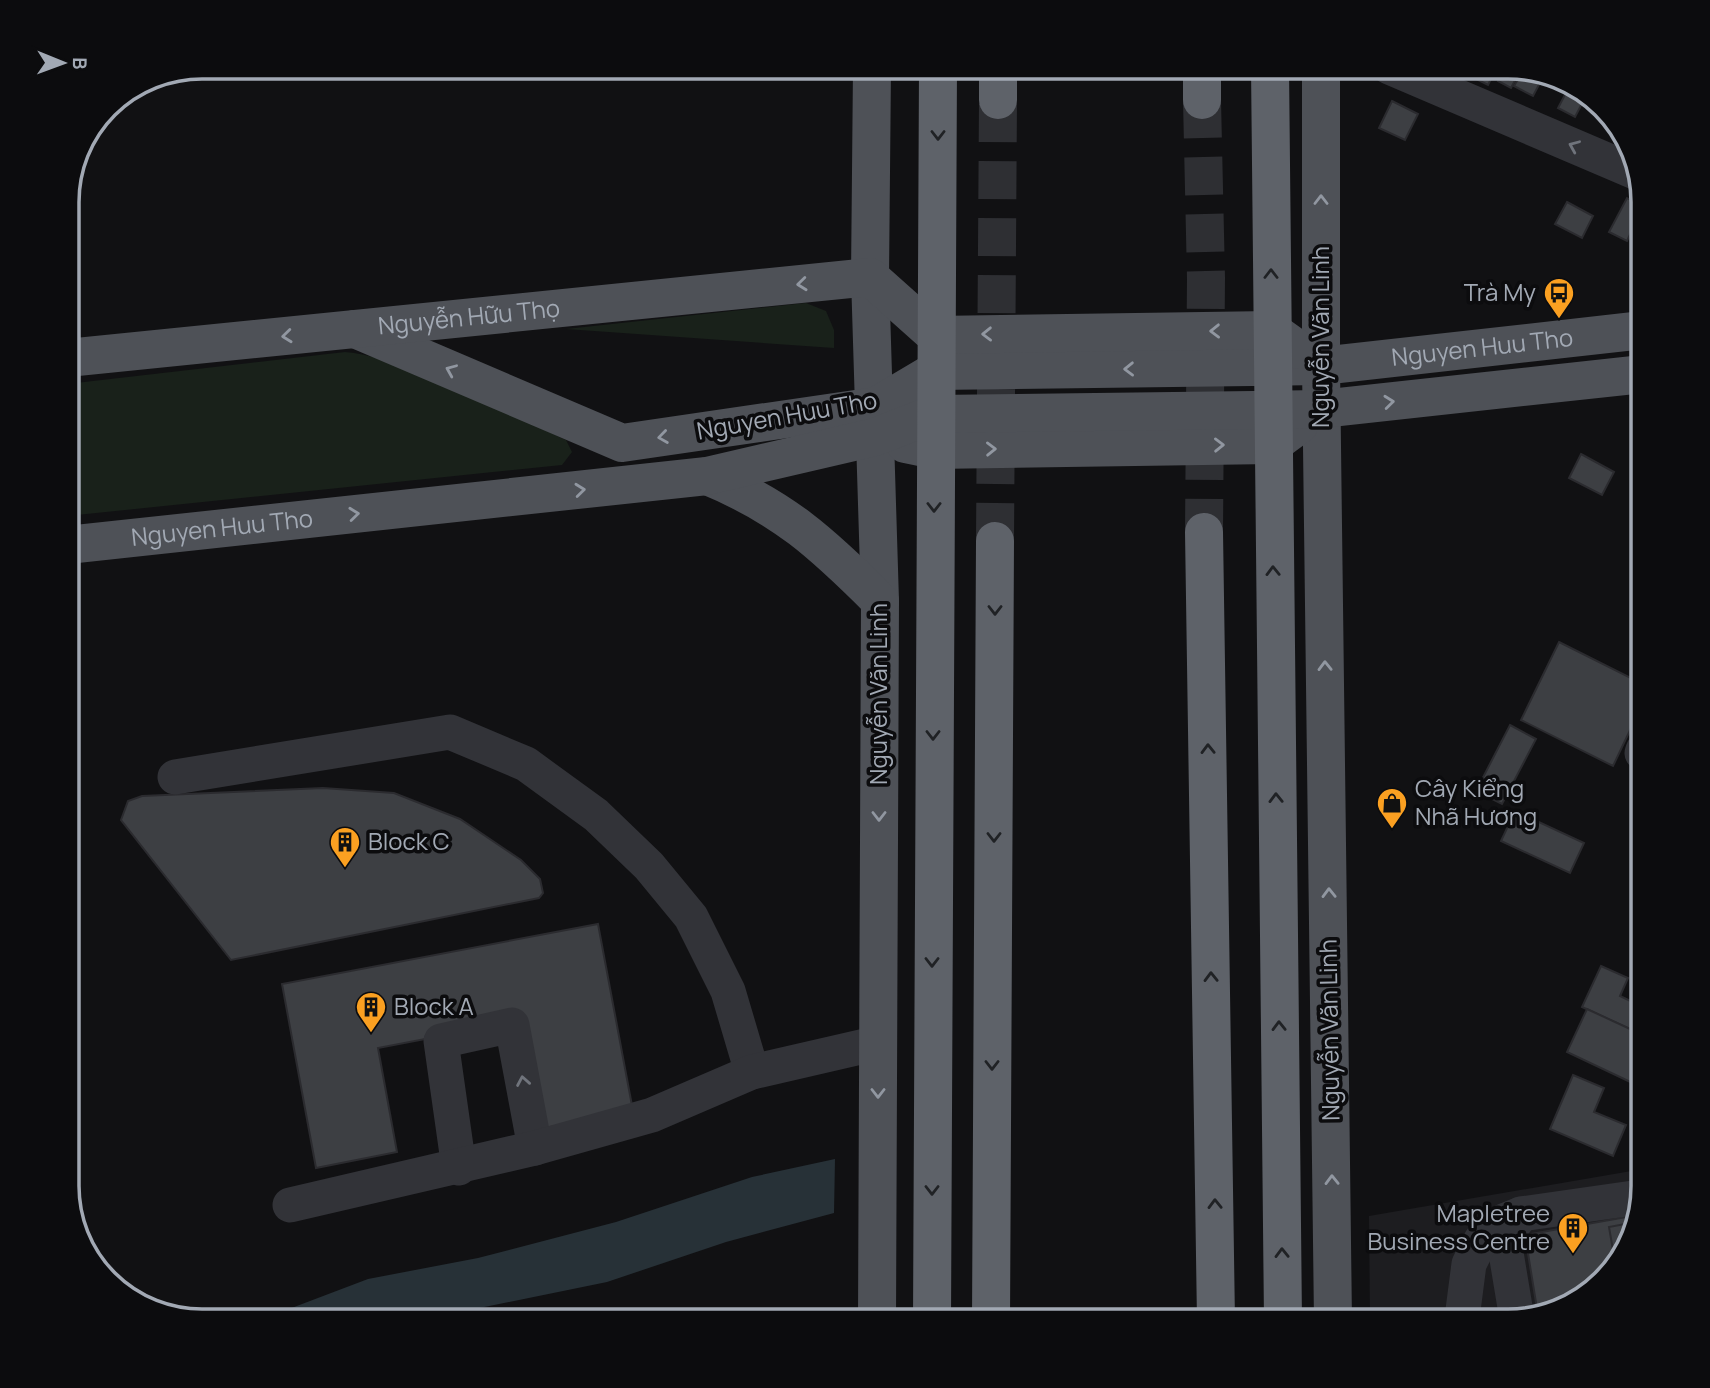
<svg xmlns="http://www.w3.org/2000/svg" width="1710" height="1388" font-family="Manrope,sans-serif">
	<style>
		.built { fill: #1d1d20 }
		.green { fill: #19211a }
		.water { fill: #273137 }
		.building { fill: #3d3f43; stroke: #2b2b2f; stroke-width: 2 }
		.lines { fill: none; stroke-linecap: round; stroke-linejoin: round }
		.highway-tunnel { stroke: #2e2f33; stroke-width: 38; stroke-dasharray: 38 19; stroke-linecap: butt }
		.minor { stroke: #323338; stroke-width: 35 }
		.major { stroke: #4e5157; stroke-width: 38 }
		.highway { stroke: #5e6269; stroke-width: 38 }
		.oneway { stroke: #202225 }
		.oneway2 { stroke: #70747c }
		.oneway3 { stroke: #9197a1 }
		.labels { text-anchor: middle; stroke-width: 7; stroke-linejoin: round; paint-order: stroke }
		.poi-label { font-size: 24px; fill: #a2a9b4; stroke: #0c0c0e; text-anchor: start }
		.street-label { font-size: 24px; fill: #a2a9b4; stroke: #0c0c0e }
		.rim { fill: none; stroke: #a2a9b4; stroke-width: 3.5 }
	</style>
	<rect width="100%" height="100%" fill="#111113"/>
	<path class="built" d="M1643,1169V1187L1610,1275L1568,1308L1508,1321H1370L1369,1216Z"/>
	<g class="green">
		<path d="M806,303L826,311L834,330V348L566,329Z"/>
		<path d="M345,352C410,358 505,412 566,440L572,452L562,465L67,516V384Z"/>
	</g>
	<path class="water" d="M835,1159L834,1213L726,1242L607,1282L416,1321H201L154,1304L186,1311L281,1312L368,1279L478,1258L616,1222L752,1177Z"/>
	<g class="building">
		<path d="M1459,67H1497L1488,85L1458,70Z"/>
		<path d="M1505,67L1520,71L1511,88L1498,81Z"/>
		<path d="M1522,72L1542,79L1533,96L1514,86Z"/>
		<path d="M1568,89L1586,96L1575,117L1558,108Z"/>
		<path d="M1392,101L1418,114L1405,140L1379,128Z"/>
		<path d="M1627,198L1643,207L1627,241L1609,232Z"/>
		<path d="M1567,202L1593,216L1582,238L1555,224Z"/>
		<path d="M1581,454L1614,472L1602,495L1569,478Z"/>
		<path d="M1559,642L1643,684V703L1613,766L1521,720Z"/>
		<path d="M1510,725L1536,739L1502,804L1476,791Z"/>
		<path d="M323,788L394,793L460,819L521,860L540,879L543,893L539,898L231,960L121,820L128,801L142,796Z"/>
		<path d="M1515,811L1584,843L1570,873L1501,841Z"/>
		<path d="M598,924L633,1111L545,1128L524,1020L378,1048L397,1152L316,1168L282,984Z"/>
		<path d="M1601,966L1628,978L1620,996L1643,1007V1035L1582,1007Z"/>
		<path d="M1587,1009L1643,1035V1081L1641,1087L1567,1052Z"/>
		<path d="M1573,1075L1604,1088L1594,1112L1626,1125L1613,1156L1550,1129Z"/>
		<path d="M1632,1216L1610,1275L1568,1308L1538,1315L1525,1235Z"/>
		<path d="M1630,1223L1615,1262L1609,1227Z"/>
	</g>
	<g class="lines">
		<g class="highway-tunnel">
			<path d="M1202,100L1206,278L1204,532"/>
			<path d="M995,541L998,100"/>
		</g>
		<g class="minor">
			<path d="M1389,67L1637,173"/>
			<path d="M1642,753L1643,750"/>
			<path d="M175,777L450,732L526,764L596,815L649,866L691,917L728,991L752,1072"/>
			<path d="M459,1168L441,1041L512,1025L535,1148"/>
			<path d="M290,1205L535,1148L652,1115L752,1072L878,1043"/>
			<path d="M1517,1319L1506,1253L1508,1233L1521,1214"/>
			<path d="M1465,1321L1462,1318L1469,1264L1481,1240L1501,1222L1521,1214L1640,1197"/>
		</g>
		<g class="major">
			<path d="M872,67L870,277L880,601L877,1321"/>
			<path d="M1321,67V366L1333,1321"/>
			<path id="s1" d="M355,329L622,443L876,406L935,371L1321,366L1643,330"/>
			<path id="s2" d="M67,358L870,277L935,335L1271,330L1299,350"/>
			<path d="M905,444L934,450L1272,445L1299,425"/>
			<path d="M707,476C783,507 823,544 880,601"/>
			<path id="s3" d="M67,545L707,476L875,437L934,414L1321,409L1643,374"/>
		</g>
		<g class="highway">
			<path d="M1202,67V100"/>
			<path d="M1270,67L1283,1321"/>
			<path d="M998,100V67"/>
			<path d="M1204,532L1216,1321"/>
			<path d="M932,1321L938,67"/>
			<path d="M991,1321L995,541"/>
		</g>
	</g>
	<defs><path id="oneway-chevron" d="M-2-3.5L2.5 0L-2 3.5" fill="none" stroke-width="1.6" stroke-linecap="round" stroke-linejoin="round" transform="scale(1.75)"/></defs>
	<g class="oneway">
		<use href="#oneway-chevron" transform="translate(938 135) rotate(90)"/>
		<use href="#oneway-chevron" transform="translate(1271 274) rotate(-90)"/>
		<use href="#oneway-chevron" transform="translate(934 507) rotate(90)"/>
		<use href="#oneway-chevron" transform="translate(1273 571) rotate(-91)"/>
		<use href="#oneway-chevron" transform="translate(995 610) rotate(90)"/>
		<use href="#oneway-chevron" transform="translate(933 735) rotate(90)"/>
		<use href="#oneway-chevron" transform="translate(1208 749) rotate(-91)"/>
		<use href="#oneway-chevron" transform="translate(1276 798) rotate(-91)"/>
		<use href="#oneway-chevron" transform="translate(994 837) rotate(90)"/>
		<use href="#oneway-chevron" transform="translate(932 962) rotate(90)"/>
		<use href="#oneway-chevron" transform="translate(1211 977) rotate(-91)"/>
		<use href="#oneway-chevron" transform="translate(1279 1026) rotate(-91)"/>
		<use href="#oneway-chevron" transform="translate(992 1065) rotate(90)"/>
		<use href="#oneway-chevron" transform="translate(932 1190) rotate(90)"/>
		<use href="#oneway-chevron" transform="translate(1215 1204) rotate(-91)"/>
		<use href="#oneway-chevron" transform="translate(1282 1253) rotate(-91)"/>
	</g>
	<g class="oneway2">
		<use href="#oneway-chevron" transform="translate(1574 146) rotate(-157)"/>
		<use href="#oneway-chevron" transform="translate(523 1081) rotate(-100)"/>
	</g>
	<g class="oneway3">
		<use href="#oneway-chevron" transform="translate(1321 200) rotate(-90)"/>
		<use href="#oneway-chevron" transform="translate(802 284) rotate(174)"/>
		<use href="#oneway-chevron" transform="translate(1215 331) rotate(179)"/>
		<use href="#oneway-chevron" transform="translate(987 334) rotate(179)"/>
		<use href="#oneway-chevron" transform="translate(287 336) rotate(174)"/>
		<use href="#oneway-chevron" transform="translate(1129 369) rotate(179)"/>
		<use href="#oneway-chevron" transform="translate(451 370) rotate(-157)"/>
		<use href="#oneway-chevron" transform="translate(1389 402) rotate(-6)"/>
		<use href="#oneway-chevron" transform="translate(663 437) rotate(172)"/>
		<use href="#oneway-chevron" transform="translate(1219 445) rotate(-1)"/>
		<use href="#oneway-chevron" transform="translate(991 449) rotate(-1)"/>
		<use href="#oneway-chevron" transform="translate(580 490) rotate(-6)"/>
		<use href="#oneway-chevron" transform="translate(354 514) rotate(-6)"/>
		<use href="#oneway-chevron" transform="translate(1325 666) rotate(-91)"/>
		<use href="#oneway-chevron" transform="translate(879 816) rotate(90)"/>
		<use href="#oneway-chevron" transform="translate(1329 893) rotate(-91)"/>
		<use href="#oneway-chevron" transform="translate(878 1093) rotate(90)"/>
		<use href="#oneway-chevron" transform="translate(1332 1180) rotate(-91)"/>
	</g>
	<defs>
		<g id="bus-pin" transform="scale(1.575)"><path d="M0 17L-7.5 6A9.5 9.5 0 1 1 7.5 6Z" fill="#fba021" stroke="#0c0c0e"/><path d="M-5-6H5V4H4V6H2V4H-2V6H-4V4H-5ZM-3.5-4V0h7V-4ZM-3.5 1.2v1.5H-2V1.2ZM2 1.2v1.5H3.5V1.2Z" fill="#111"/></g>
		<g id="shop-pin" transform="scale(1.575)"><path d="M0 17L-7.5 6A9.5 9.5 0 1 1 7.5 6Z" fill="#fba021" stroke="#0c0c0e"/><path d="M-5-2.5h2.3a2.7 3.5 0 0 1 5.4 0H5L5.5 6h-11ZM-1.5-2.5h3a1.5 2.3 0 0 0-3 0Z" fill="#111"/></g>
		<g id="building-pin" transform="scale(1.575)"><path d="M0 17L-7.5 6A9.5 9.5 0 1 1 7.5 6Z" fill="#fba021" stroke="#0c0c0e"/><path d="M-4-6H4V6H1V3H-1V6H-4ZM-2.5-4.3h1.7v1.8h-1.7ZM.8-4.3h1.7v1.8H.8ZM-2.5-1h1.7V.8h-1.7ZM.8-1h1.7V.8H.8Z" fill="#111"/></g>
	</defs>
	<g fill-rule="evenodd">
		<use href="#bus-pin" x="1559" y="293"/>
		<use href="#shop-pin" x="1392" y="803"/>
		<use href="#building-pin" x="345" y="842"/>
		<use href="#building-pin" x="371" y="1007"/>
		<use href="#building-pin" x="1573" y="1228"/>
	</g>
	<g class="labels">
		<g class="poi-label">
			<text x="1536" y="301" text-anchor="end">Trà My</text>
			<text x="1415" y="797">Cây Kiểng<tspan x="1415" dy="28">Nhã Hương</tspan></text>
			<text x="368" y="850">Block C</text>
			<text x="394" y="1015">Block A</text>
			<text x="1550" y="1222" text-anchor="end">Mapletree<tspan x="1550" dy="28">Business Centre</tspan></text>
		</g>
		<g class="street-label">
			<text dy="8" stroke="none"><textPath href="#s2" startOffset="404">Nguyễn Hữu Thọ</textPath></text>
			<text transform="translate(1321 337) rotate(-90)" y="8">Nguyễn Văn Linh</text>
			<text dy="8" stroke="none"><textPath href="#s1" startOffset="1164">Nguyen Huu Tho</textPath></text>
			<text transform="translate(787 416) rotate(-10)" y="8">Nguyen Huu Tho</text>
			<text dy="8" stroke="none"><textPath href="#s3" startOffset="156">Nguyen Huu Tho</textPath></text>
			<text transform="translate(879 694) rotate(-90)" y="8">Nguyễn Văn Linh</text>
			<text transform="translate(1330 1030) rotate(-91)" y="8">Nguyễn Văn Linh</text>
		</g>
	</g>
	<path d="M0 0H1710V1388H0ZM202 79H1508A123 123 0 0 1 1631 202V1186A123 123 0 0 1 1508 1309H202A123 123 0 0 1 79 1186V202A123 123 0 0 1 202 79Z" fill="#0c0c0e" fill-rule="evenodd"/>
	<path class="rim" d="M202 79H1508A123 123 0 0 1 1631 202V1186A123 123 0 0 1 1508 1309H202A123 123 0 0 1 79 1186V202A123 123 0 0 1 202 79Z"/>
	<g transform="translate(63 63) rotate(91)" stroke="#0c0c0e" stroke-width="5" paint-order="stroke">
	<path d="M0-5L12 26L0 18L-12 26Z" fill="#a2a9b4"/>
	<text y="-10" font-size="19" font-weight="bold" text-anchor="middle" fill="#a2a9b4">B</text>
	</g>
</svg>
